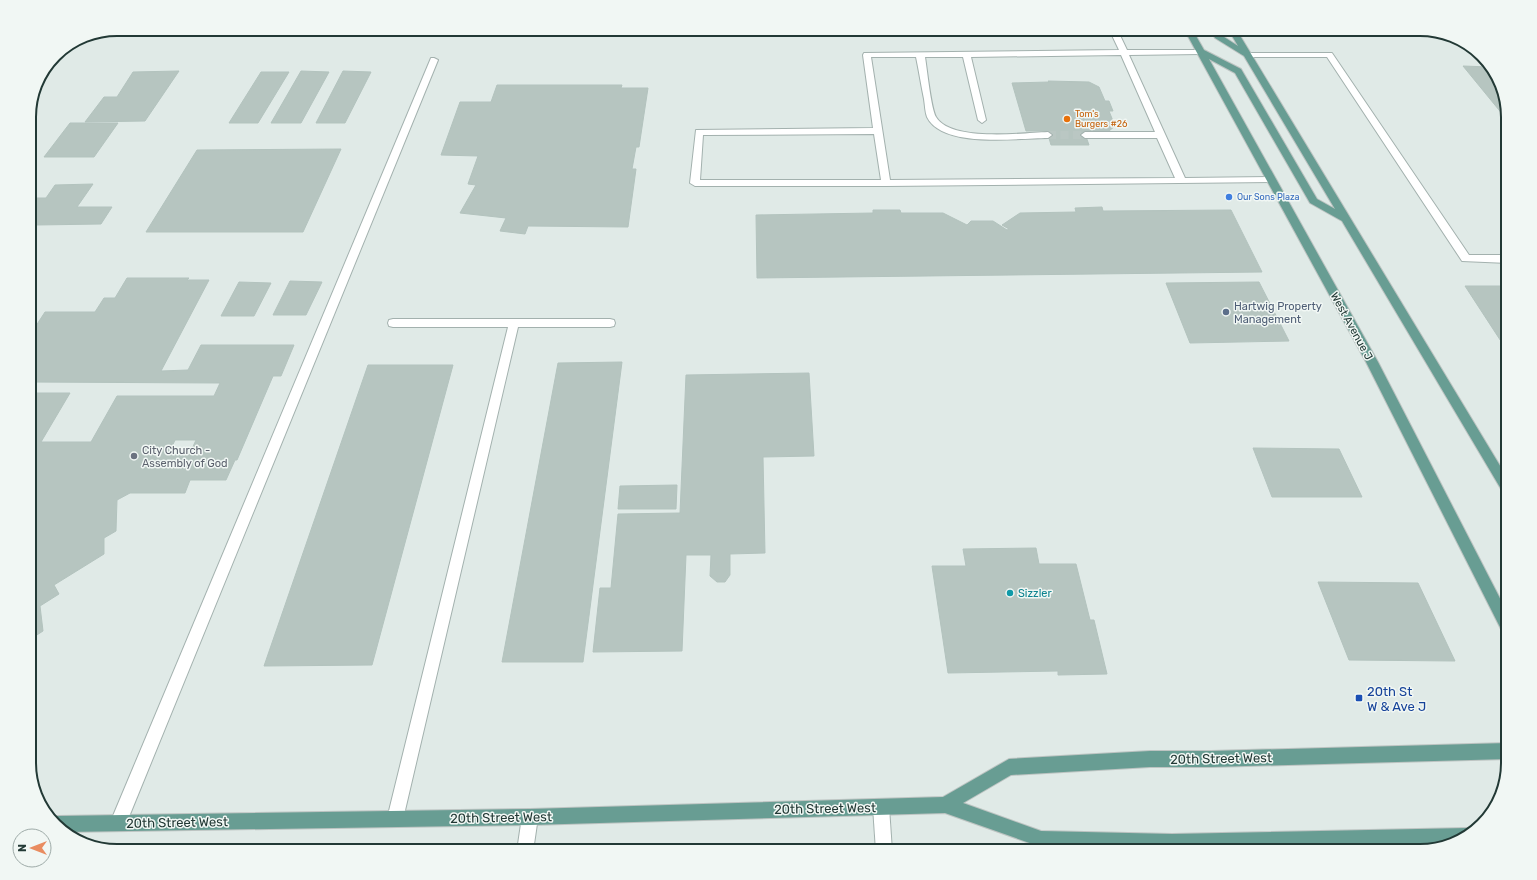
<svg xmlns="http://www.w3.org/2000/svg" width="1537" height="880" font-family="Rubik,sans-serif">
	<style>
		.green { fill: #badac5 }
		.building { fill: #b6c5c0; stroke: #b3c3be; fill-rule: evenodd }
		.lines { fill: none; stroke-linecap: round; stroke-linejoin: round }
		.minor-tunnel { stroke: #bac7c3; stroke-width: 8; stroke-dasharray: 8 4.5; stroke-linecap: butt }
		.minor-casing { stroke: #a3b1ae; stroke-width: 2 }
		.major-casing { stroke: #bdc4c2; stroke-width: 2 }
		.minor { fill: #fff; fill-rule: evenodd }
		.major { fill: #689d93; fill-rule: evenodd }
		.food-dot { fill: #e8710a; stroke: #f1f7f4; stroke-width: 1.5 }
		.shop-dot { fill: #3f7fe0; stroke: #f1f7f4; stroke-width: 1.5 }
		.service-dot { fill: #5c6f8a; stroke: #f1f7f4; stroke-width: 1.5 }
		.worship-dot { fill: #6b7280; stroke: #f1f7f4; stroke-width: 1.5 }
		.culture-dot { fill: #0f9aa8; stroke: #f1f7f4; stroke-width: 1.5 }
		.transit-dot { fill: #1a4fb4; stroke: #f1f7f4; stroke-width: 1.5 }
		.labels { text-anchor: middle; stroke-width: 3; stroke-linejoin: round; paint-order: stroke }
		.far-food-label { font-size: 9px; fill: #c56008; stroke: #f1f7f4; text-anchor: start }
		.far-shop-label { font-size: 9px; fill: #366cbe; stroke: #f1f7f4; text-anchor: start }
		.service-label { font-size: 11px; fill: #4e5e75; stroke: #f1f7f4; text-anchor: start }
		.street-label { font-size: 11px; fill: #223935; stroke: #f1f7f4 }
		.worship-label { font-size: 11px; fill: #5b616d; stroke: #f1f7f4; text-anchor: start }
		.culture-label { font-size: 11px; fill: #0d838f; stroke: #f1f7f4; text-anchor: start }
		.near-transit-label { font-size: 13px; fill: #164399; stroke: #f1f7f4; text-anchor: start }
		.near-street-label { font-size: 13px; fill: #223935; stroke: #f1f7f4 }
		.rim { fill: none; stroke: #223935; stroke-width: 2 }
	</style>
	<rect width="100%" height="100%" fill="#e0eae7"/>
	<path class="green" d="M1275,29H1420L1425,30H1276Z"/>
	<g class="building">
		<path d="M1463,66L1490,67L1496,73L1508,111V121Z"/>
		<path d="M179,71L145,121L85,122L104,97H117L133,72Z"/>
		<path d="M301,71L329,72L301,123H271Z"/>
		<path d="M343,71L371,72L345,123H316Z"/>
		<path d="M261,72H289L258,123H229Z"/>
		<path d="M1048,81L1089,82L1099,87L1105,101H1109L1113,111H1109L1115,126L1109,131H1084L1089,145H1051L1047,131H1026L1012,83L1049,82Z"/>
		<path d="M497,85H622L621,88H648L639,147H636L632,169H636L628,227L528,226L525,234L500,231L506,218L460,213L476,185L468,184L478,156L441,155L460,102H491Z"/>
		<path d="M70,123H118L94,157H44Z"/>
		<path d="M341,149L303,232H146L197,150Z"/>
		<path d="M93,184L77,207H112L101,224L36,225L33,229H29V198H46L55,185Z"/>
		<path d="M1102,207L1103,211L1231,210L1262,272L757,278L756,215L873,213V210H900L901,213H943L967,225L971,221H993L1007,230L1009,229L1002,225L1020,213L1076,212L1075,208Z"/>
		<path d="M127,278H189L187,280H209L161,371L188,370L201,345H294L281,376H273L237,460H235L226,480H190L185,493H130L117,500L116,531L104,538V554L54,585L59,594L40,606L43,631L29,640V393H70L41,442H91L117,396H214L220,383L29,382V332H32L45,312H95L104,298H115ZM175,440H196L191,451H170Z"/>
		<path d="M290,281L322,282L306,315H273Z"/>
		<path d="M239,282L271,283L254,316H221Z"/>
		<path d="M1259,282L1289,341L1190,343L1166,283Z"/>
		<path d="M1465,286H1508V352Z"/>
		<path d="M622,362L583,662H502L558,363Z"/>
		<path d="M368,365H453L372,665L264,666Z"/>
		<path d="M809,373L814,456L763,457L765,553L730,554V575L725,582H717L710,576L711,555H686L682,651L593,652L600,588H611L618,514L680,513L686,375Z"/>
		<path d="M1253,448L1339,449L1362,497H1272Z"/>
		<path d="M677,485L676,509H618L620,486Z"/>
		<path d="M1036,548L1039,564H1076L1090,620H1094L1107,674L1058,675V671L948,673L932,566H966L963,549Z"/>
		<path d="M1318,582L1418,583L1455,661L1349,660Z"/>
	</g>
	<g class="lines">
		<path class="minor-tunnel" d="M1048,135H1085"/>
		<g class="minor-casing">
			<g id="minor">
				<path d="M1109,29H1117L1127,50H1201L1205,52L1201,54L1129,55L1185,178L1271,177L1274,178L1276,180L1274,182L886,186H695L690,183L696,130L873,128L863,55L864,53L1119,50ZM1121,55L1155,132H1085L1081,135L1085,138H1157L1175,178L890,180L871,57H916C919,71 921,85 924,99C925,105 925,112 927,117C943,149 1018,138 1048,138L1052,135L1048,132C1022,133 951,142 936,117C931,109 927,69 925,57H963L978,120L982,123L986,120L971,57ZM874,134L881,180H700L703,135Z"/>
				<path d="M1244,53H1332L1469,255H1508V263L1462,261L1327,57H1247L1243,55Z"/>
				<path d="M431,58H434L438,60L124,829L118,831L112,829L110,823Z"/>
				<path d="M393,319H610L614,320L615,323L614,326L610,327H518L403,819L401,825L395,827L389,825L387,819L508,327H393L389,326L388,323L389,320Z"/>
				<path d="M881,799L887,801L889,807L892,851H876L873,807L875,801Z"/>
				<path d="M530,809L536,811L538,817L533,851H517L522,817L524,811Z"/>
			</g>
		</g>
		<g class="major-casing">
			<g id="major">
				<path d="M1184,29H1192L1204,50L1241,69L1317,199L1335,209L1244,56L1215,38L1210,29H1218L1221,35L1238,46L1228,29H1236L1508,479V495L1504,494L1342,221L1310,203L1235,73L1209,59L1378,362L1508,614V634L1503,633L1366,362Z"/>
				<path d="M1508,743V759L1211,767H1150L1011,775L963,803L1041,831L1172,834L1467,828L1473,830L1464,839L1445,844L1172,850L1041,847L945,813L530,825L65,832L51,819L57,816L530,809L943,797L1009,759L1150,751H1211Z"/>
			</g>
		</g>
		<use href="#minor" class="minor"/>
		<use href="#major" class="major"/>
	</g>
	<circle class="food-dot" cx="1067" cy="119" r="4"/>
	<circle class="shop-dot" cx="1229" cy="197" r="4"/>
	<circle class="service-dot" cx="1226" cy="312" r="4"/>
	<circle class="worship-dot" cx="134" cy="456" r="4"/>
	<circle class="culture-dot" cx="1010" cy="593" r="4"/>
	<rect class="transit-dot" x="1355" y="694" width="8" height="8" rx="2"/>
	<g class="labels">
		<g class="far-food-label">
			<text x="1075" y="117">Tom's<tspan x="1075" dy="10">Burgers #26</tspan></text>
		</g>
		<g class="far-shop-label">
			<text x="1237" y="200">Our Sons Plaza</text>
		</g>
		<g class="service-label">
			<text x="1234" y="310">Hartwig Property<tspan x="1234" dy="13">Management</tspan></text>
		</g>
		<g class="street-label">
			<text transform="translate(1352 326) rotate(61)" y="4">West Avenue J</text>
		</g>
		<g class="worship-label">
			<text x="142" y="454">City Church -<tspan x="142" dy="13">Assembly of God</tspan></text>
		</g>
		<g class="culture-label">
			<text x="1018" y="597">Sizzler</text>
		</g>
		<g class="near-transit-label">
			<text x="1367" y="696">20th St<tspan x="1367" dy="15">W &amp; Ave J</tspan></text>
		</g>
		<g class="near-street-label">
			<text transform="translate(1221 758) rotate(-1)" y="5">20th Street West</text>
			<text transform="translate(825 808) rotate(-1)" y="5">20th Street West</text>
			<text transform="translate(501 817) rotate(-1)" y="5">20th Street West</text>
			<text transform="translate(177 822) rotate(-1)" y="5">20th Street West</text>
		</g>
	</g>
	<path d="M0 0H1537V880H0ZM117 36H1420A81 81 0 0 1 1501 117V763A81 81 0 0 1 1420 844H117A81 81 0 0 1 36 763V117A81 81 0 0 1 117 36Z" fill="#f1f7f4" fill-rule="evenodd"/>
	<path class="rim" d="M117 36H1420A81 81 0 0 1 1501 117V763A81 81 0 0 1 1420 844H117A81 81 0 0 1 36 763V117A81 81 0 0 1 117 36Z"/>
	<g transform="translate(32 848) rotate(270)"><circle r="19" fill="#f1f7f4" stroke="#9eaba8"/>
	<path d="M0-3L7 15L0 10L-7 15Z" fill="#e98c60"/>
	<text y="-6" font-size="11" font-weight="bold" text-anchor="middle" fill="#223935">N</text>
	</g>
</svg>
